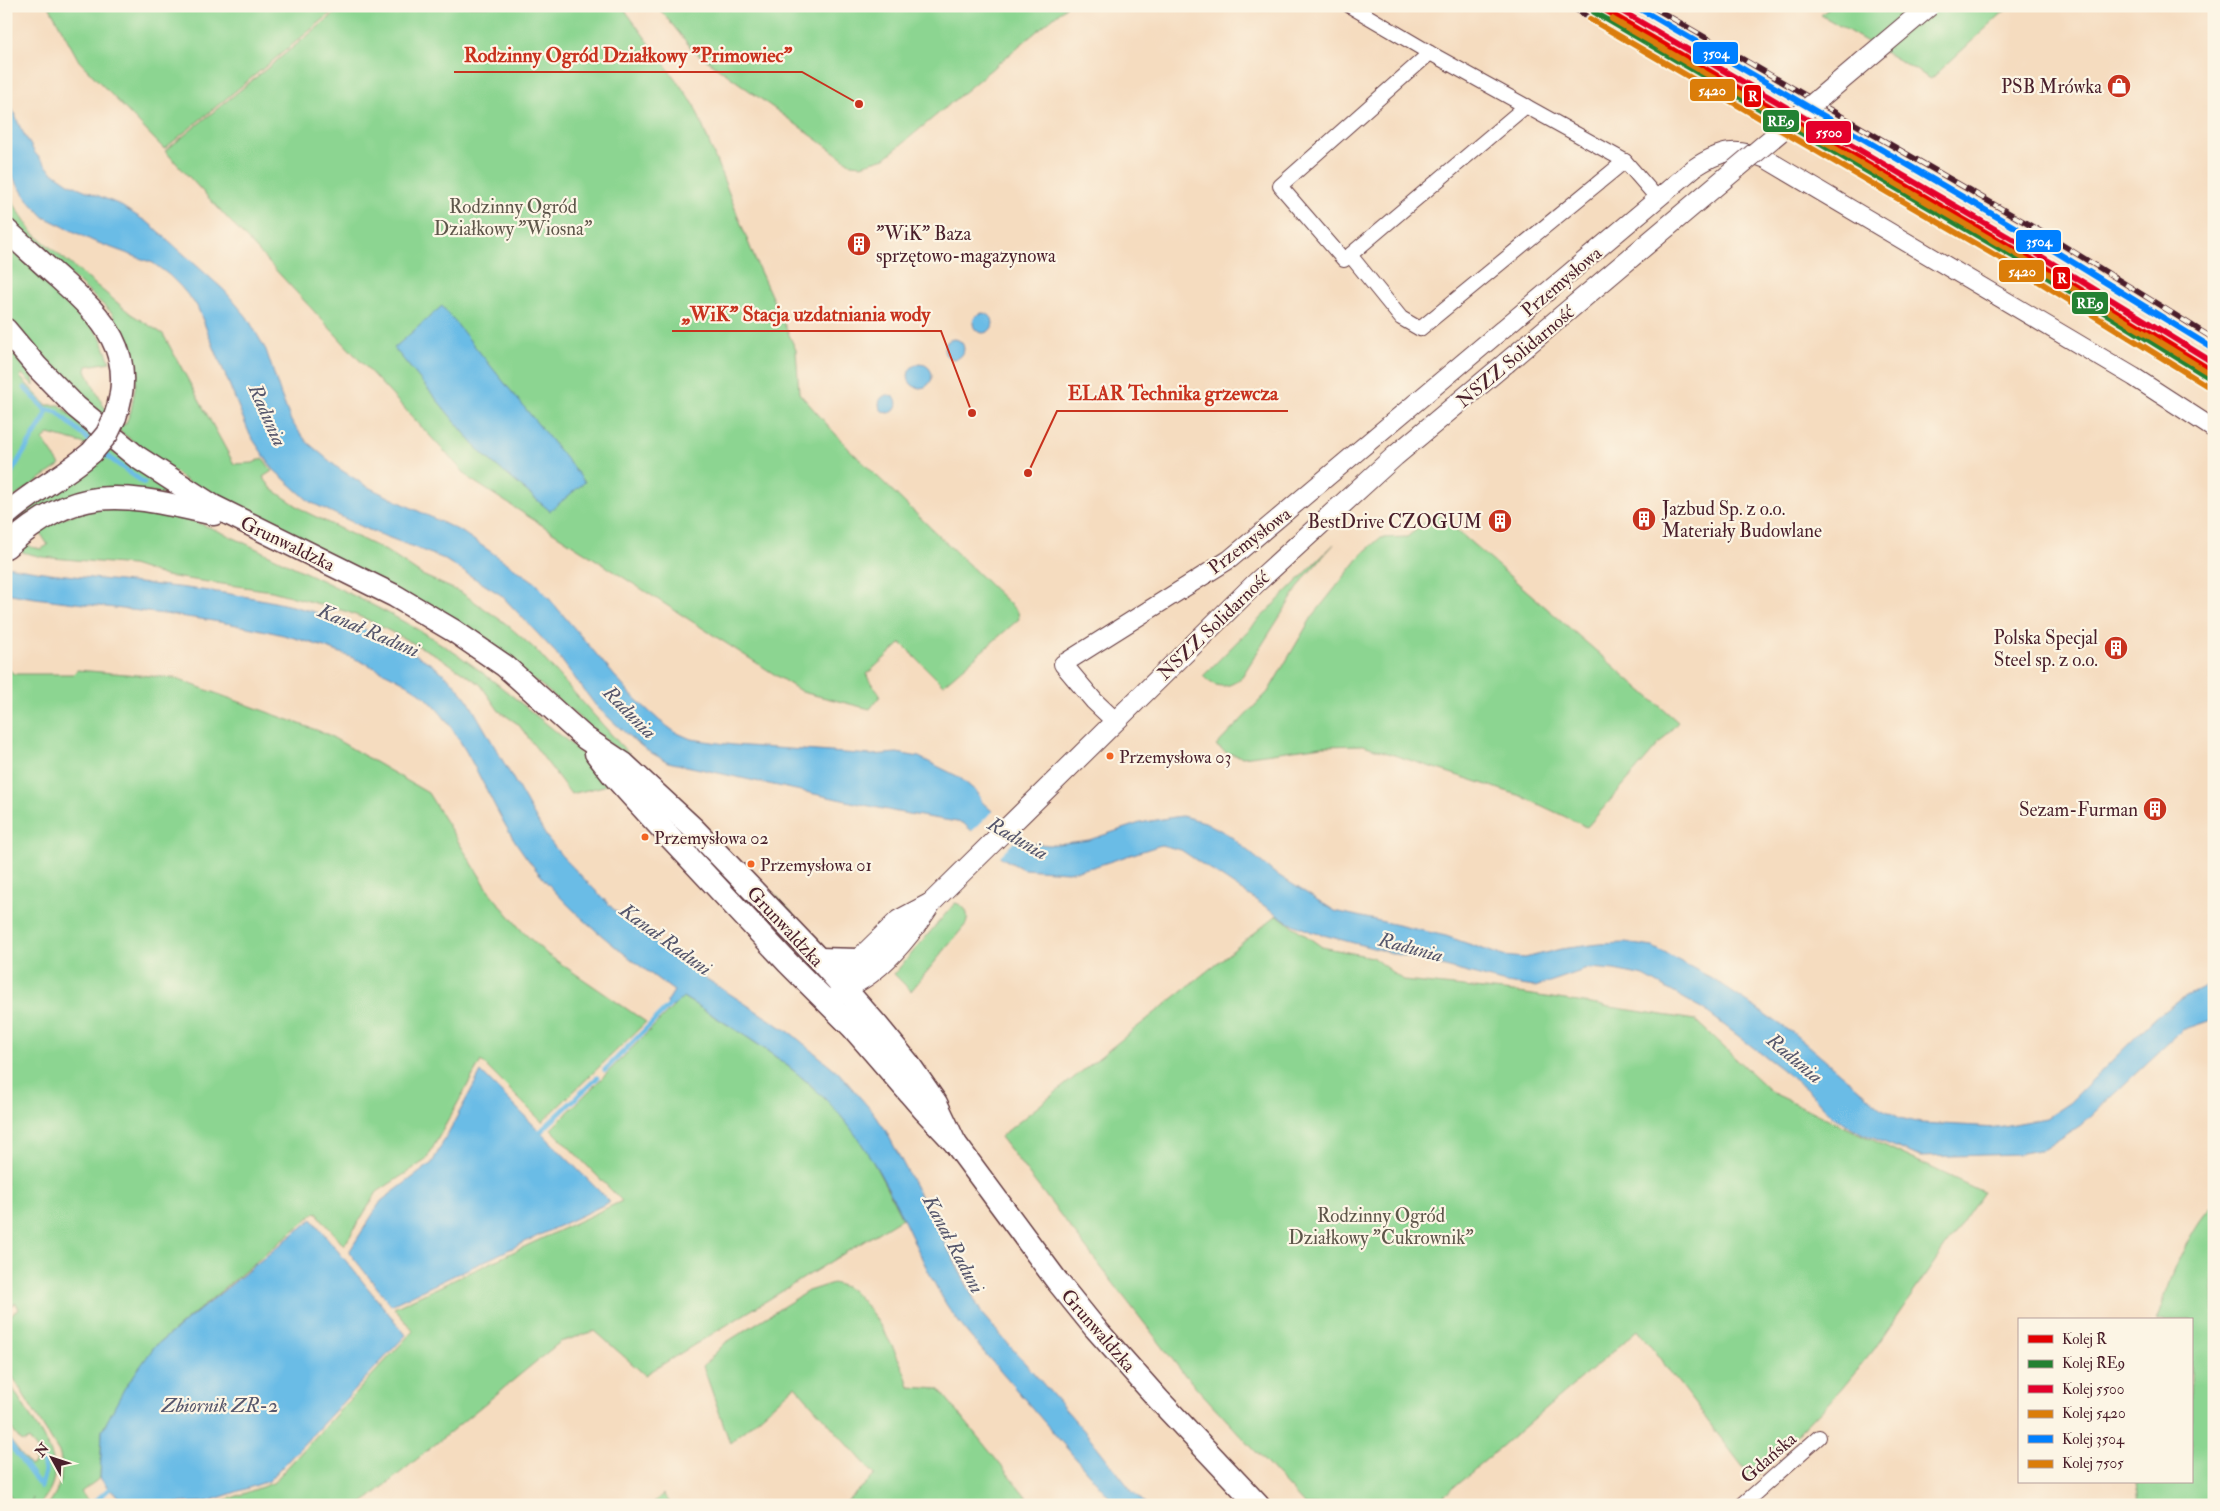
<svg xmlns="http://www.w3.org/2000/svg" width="2220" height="1511" font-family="'IM FELL Double Pica',serif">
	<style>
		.green { fill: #8cd591; stroke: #6b7a5e }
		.water { fill: #6abce6; stroke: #5a6e88 }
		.pier { fill: #f5dcbf }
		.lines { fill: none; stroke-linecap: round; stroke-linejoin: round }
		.stream { stroke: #6abce6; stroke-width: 5 }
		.minor-casing { stroke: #643b41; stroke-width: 16 }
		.tertiary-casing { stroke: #643b41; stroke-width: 20 }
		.secondary-casing { stroke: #643b41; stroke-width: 22 }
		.primary-casing { stroke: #643b41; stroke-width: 25 }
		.minor { stroke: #fff; stroke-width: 14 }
		.tertiary { stroke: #fff; stroke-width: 18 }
		.secondary { stroke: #fff; stroke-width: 20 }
		.primary { stroke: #fff; stroke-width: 22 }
		.rail-casing { stroke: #4a1f2b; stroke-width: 5.5 }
		.rail { stroke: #fcf5e5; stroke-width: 4; stroke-dasharray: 11; stroke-linecap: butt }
		.secondary-bridge-casing { stroke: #643b41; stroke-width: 22; stroke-linecap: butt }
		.primary-bridge-casing { stroke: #643b41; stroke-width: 25; stroke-linecap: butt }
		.secondary-bridge { stroke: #fff; stroke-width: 20 }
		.primary-bridge { stroke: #fff; stroke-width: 22 }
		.rail-1-casing { stroke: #fcf5e5; stroke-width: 10 }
		.rail-2-casing { stroke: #fcf5e5; stroke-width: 10 }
		.rail-3-casing { stroke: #fcf5e5; stroke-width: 10 }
		.rail-4-casing { stroke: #fcf5e5; stroke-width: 10 }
		.rail-5-casing { stroke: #fcf5e5; stroke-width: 10 }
		.rail-6-casing { stroke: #fcf5e5; stroke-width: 10 }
		.rail-1 { stroke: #e50000; stroke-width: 6 }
		.rail-2 { stroke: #238132; stroke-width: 6 }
		.rail-3 { stroke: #e4002b; stroke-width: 6 }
		.rail-4 { stroke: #db7d09; stroke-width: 6 }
		.rail-5 { stroke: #0080ff; stroke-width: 6 }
		.rail-6 { stroke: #db7d09; stroke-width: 6 }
		.bus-dot { fill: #f26522; stroke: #fcf5e5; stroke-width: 2 }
		.labels { text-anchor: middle; stroke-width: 4.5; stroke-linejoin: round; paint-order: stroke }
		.bus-label { font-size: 18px; fill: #4a1f2b; stroke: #fcf5e5; text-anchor: start }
		.poi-label { font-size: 19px; fill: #4a1f2b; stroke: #fcf5e5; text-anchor: end }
		.park-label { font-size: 19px; fill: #5e564a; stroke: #fcf5e5 }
		.street-label { font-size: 19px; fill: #4a1f2b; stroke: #fcf5e5 }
		.water-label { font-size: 20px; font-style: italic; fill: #55566c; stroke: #fcf5e5 }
		.leader { fill: none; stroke: #c8321e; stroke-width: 2 }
		.callout-dot { fill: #c8321e; stroke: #fcf5e5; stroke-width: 2 }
		.callout-label { font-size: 20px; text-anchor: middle; font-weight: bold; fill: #c8321e; stroke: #fcf5e5; stroke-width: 4.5; stroke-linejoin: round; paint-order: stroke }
		.line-badge { stroke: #fcf5e5; stroke-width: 2 }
		.badge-label { font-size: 14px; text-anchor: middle; font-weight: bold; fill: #fff }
	</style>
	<rect width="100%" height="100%" fill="#fcf5e5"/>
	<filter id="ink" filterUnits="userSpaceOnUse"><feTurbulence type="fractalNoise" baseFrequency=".02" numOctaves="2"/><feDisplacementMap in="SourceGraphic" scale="10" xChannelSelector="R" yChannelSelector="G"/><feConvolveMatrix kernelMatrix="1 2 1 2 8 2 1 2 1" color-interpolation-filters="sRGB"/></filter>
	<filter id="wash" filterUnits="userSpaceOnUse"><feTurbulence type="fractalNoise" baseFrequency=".0096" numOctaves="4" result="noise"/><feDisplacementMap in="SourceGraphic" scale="20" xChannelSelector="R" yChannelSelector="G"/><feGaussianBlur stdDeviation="1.12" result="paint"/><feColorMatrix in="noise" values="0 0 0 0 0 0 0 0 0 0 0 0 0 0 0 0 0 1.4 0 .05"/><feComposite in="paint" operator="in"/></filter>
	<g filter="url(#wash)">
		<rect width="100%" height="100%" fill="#f5dcbf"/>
		<g class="green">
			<path d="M49,6H340L164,149L79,61Z"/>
			<path d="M344,6H622L693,103L697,112L758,267L796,350L799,393L849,449L1018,612L1019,619L943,685L901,643L867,674C868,684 878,687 880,696L870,709L802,692L470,479L165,151Z"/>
			<path d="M657,6H1067L885,158L861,165L851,164L693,50Z"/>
			<path d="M1831,6H1947L1950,9L1954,6H2010L1931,79L1821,15Z"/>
			<path d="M6,192L33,233L131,314L163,334L234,464L253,463L263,458L272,471L263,477L272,489L306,512L386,551L422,575L462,593L505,623L536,650L635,761L610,744L541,685L188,482L99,416L31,347L6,316V241L72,301L101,338L110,362L87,366L86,371L104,407L125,425L131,411L136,382L127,341L112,313L6,216Z"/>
			<path d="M6,345L33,376L34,386L22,374L20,377L46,405H60L106,447L176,496L175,498C115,481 61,488 12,530L31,547L41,549L48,545L39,531C67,514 96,504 129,507C188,511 239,541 292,566C344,591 397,615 446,647C477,667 505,690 533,713C560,735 587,755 608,783L604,786L571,794L518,724L499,711L480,684L438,656L368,620L348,612L272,591L166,576L132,565L42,557L22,552L6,543V525L11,520L51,491L83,472L86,474L102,460L82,443L49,434L43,440L60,465L6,503Z"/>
			<path d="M1437,513L1678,722L1587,827L1521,796L1363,745L1322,746L1243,757L1227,753L1216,746L1268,692L1312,617L1363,553L1380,538L1407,537Z"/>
			<path d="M1334,544L1305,577L1241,678C1228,689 1215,689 1203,676Z"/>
			<path d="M6,667L14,674H73L77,670L174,678L327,734L428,793L491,894L523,932L548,955L646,1022L542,1122L481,1061L426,1160L377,1192L344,1246L316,1212L154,1347L102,1431L100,1478L81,1492L91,1505H48C60,1489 65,1471 59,1452L6,1366V1318L19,1309L16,1303L6,1309Z"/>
			<path d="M773,892L820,942L815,947Z"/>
			<path d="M955,903C965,905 970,914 966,924L911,991L894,974Z"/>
			<path d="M1277,915L1322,947L1372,957L1404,981L1513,992L1695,1020L1771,1092L1983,1192L1873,1351L1840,1391L1753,1480L1638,1330L1433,1505H1305L1183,1373L1000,1137Z"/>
			<path d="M683,997C752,1040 825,1081 868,1153C880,1174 891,1196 902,1218L645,1375L595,1331L560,1342L361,1505H212L273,1483L413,1331L394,1308L622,1201L551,1129Z"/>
			<path d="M2214,1204V1505H2139L2137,1482H2191V1320H2157C2168,1284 2188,1229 2214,1204Z"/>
			<path d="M833,1283C839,1285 847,1287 851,1290C873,1307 903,1361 909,1387L939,1389L1033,1505H843L875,1475L795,1386L730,1443L703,1366L725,1343L808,1291Z"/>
			<path d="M6,1378C15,1392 24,1406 33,1421C52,1451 67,1474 39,1505H30L33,1498L29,1505H16L6,1489V1435L30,1466L36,1462L33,1458L34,1454L38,1451L29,1439L25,1442L21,1441L6,1422Z"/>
			<path d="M663,1494L672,1505H651Z"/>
		</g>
		<g class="water">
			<path d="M6,94L20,127L35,153L51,171L70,184L118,204L150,224L224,290L247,317L266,350L281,395L291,421L307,442L338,468L368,487L462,532L536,583L630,694L660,721L675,732L691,739L733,745L872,755L897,753L919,757L959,777L978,793L982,802L1022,838L1032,843L1049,845L1089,840L1140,823L1168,818L1182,816L1205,822L1229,835L1273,872L1335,911L1446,936L1503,956L1525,958L1561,949L1599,944L1626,943L1653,947L1708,976L1793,1033L1881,1108L1900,1118L1921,1123L1997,1127L2046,1118L2069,1103L2155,1018L2180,999L2207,986L2214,987V1019L2182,1030L2081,1125L2044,1149L2017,1154L1921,1157L1863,1134L1832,1116L1806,1089L1780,1068L1703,1009L1644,976L1614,970L1590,968L1535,987L1506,983L1312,932L1290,923L1181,850L1161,845L1093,867L1068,872L1023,869L1002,858L963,823L897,812L668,762L648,751L631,738L596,706L556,653L501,595L442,558L369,530L310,502L273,469L250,435L197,306L181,287L169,275L153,263L93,241L44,217L27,199L6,167Z"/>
			<path d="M442,306L585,482L550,511L480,452L394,348Z"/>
			<circle cx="983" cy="323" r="10"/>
			<circle cx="954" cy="349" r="10"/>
			<circle cx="920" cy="376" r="12"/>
			<circle cx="888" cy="404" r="9"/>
			<path d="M6,566C137,590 274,581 396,644C426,659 450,674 469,702L546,836L561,855L624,920L699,974L792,1034L838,1072L872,1111L885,1129L982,1314L1087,1434L1132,1491L1147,1505H1116L969,1335C961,1325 953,1315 946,1304C917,1255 898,1200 867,1152C822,1079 754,1041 683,997L674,1006L668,1007L667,1002L674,991C615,948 558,905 517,844C487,800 461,723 419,692C405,682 390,675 375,668C282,622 177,617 76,603C53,600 29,598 6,593Z"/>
			<path d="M481,1072L610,1202L391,1305L349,1252L381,1201L432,1163Z"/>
			<path d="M312,1219L406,1335L269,1481L206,1502L128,1505L109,1489L100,1478L102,1431L124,1389L154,1347Z"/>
		</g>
		<path class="pier" d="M994,810L1022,834L998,858L970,833Z"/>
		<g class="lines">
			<g class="stream">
				<path d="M25,388L45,409L57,412L92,443"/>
				<path d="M100,451L144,483"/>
				<path d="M6,481L44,419L46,413L45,409"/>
				<path d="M605,1070L672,1003"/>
				<path d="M541,1131L597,1078"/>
				<path d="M6,1439L38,1483"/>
				<path d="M41,1487L45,1471L42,1455"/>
				<path d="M91,1505L109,1489"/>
			</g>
		</g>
	</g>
	<g filter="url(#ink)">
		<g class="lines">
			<g class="minor-casing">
				<g id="minor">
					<path d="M1350,6L1430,53L1625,161L1658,199"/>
					<path d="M1430,53L1280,186L1344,260L1526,106"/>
					<path d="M1350,255L1401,318L1420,329L1625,161"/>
					<path d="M1742,1505L1819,1437"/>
				</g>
			</g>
			<g class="tertiary-casing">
				<path id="tertiary" d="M1115,721L1094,701L1063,664L1230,559L1694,168C1721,150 1736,147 1766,159L2134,377L2214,429"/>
			</g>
			<g class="secondary-casing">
				<g id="secondary">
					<path d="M851,975L858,960L899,920L929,904"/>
					<path d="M833,999C845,987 860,982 872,972C896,953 915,928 931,903L1255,584L1395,456L1506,363"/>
				</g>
			</g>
			<g class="primary-casing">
				<g id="primary">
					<path d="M6,230C24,246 42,263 60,279C103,318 138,353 115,417"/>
					<path d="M6,330L37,367L76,407L137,457L213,506L395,596L454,631L505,666L585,738L624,764L694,829L814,954L876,1024L908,1063L936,1103L955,1143"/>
					<path d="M6,515C34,490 66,475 92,452"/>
					<path d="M6,547C81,480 125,495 214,514"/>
					<path d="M596,753L613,775L653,819L788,963L853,1028L925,1111L955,1143L1057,1281L1095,1328L1159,1400L1258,1505"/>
					<path d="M819,959L858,960"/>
				</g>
			</g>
			<use href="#minor" class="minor"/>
			<use href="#tertiary" class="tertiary"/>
			<use href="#secondary" class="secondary"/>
			<use href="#primary" class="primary"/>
			<g class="rail-casing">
				<g id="rail">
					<path d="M1570,6L2018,267L2214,388"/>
					<path d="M1651,6L2040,231L2214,339"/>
				</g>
			</g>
			<use href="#rail" class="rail"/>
			<g class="secondary-bridge-casing">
				<path id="secondary-bridge" d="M1506,363L1929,6"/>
			</g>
			<g class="primary-bridge-casing">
				<path id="primary-bridge" d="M92,452L107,434L115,417"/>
			</g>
			<use href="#secondary-bridge" class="secondary-bridge"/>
			<use href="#primary-bridge" class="primary-bridge"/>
			<g class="rail-1-casing">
				<path id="rail-1" d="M1598,6L2025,255L2214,372"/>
			</g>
			<g class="rail-2-casing">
				<path id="rail-2" d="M1594,12L2021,261L2210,378"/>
			</g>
			<g class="rail-3-casing">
				<path id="rail-3" d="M1613,6L2029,249L2214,363"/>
			</g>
			<g class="rail-4-casing">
				<path id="rail-4" d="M1590,19L2017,268L2206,385"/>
			</g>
			<g class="rail-5-casing">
				<path id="rail-5" d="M1635,6L2035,239L2214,349"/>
			</g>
			<g class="rail-6-casing">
				<path id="rail-6" d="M1612,19L2023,258L2206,371"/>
			</g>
			<use href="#rail-1" class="rail-1"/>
			<use href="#rail-2" class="rail-2"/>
			<use href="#rail-3" class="rail-3"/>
			<use href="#rail-4" class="rail-4"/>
			<use href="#rail-5" class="rail-5"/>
			<use href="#rail-6" class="rail-6"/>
		</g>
	</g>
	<defs>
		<g id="shop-disc" transform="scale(1.25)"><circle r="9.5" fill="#c8321e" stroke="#fcf5e5"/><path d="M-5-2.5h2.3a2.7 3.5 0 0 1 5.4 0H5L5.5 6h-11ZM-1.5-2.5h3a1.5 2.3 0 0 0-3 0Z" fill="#fff"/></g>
		<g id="building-disc" transform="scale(1.25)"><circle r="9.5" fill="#c8321e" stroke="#fcf5e5"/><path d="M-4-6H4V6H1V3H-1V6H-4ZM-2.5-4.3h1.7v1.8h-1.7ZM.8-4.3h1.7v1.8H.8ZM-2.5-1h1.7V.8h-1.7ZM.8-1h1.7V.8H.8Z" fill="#fff"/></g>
	</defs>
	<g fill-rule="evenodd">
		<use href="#shop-disc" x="2119" y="86"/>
		<use href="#building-disc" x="859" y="244"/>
		<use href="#building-disc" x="1644" y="519"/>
		<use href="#building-disc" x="1500" y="521"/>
		<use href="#building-disc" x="2116" y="648"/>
		<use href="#building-disc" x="2155" y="809"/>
	</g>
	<g class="bus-dot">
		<circle cx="1110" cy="756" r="4.5"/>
		<circle cx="645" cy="837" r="4.5"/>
		<circle cx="751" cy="864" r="4.5"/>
	</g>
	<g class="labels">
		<g class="bus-label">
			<text x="1119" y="763">Przemysłowa 03</text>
			<text x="654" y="844">Przemysłowa 02</text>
			<text x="760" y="871">Przemysłowa 01</text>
		</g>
		<g class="poi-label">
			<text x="2102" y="93">PSB Mrówka</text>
			<text x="876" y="240" text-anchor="start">"WiK" Baza<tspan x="876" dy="22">sprzętowo-magazynowa</tspan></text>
			<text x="1662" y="515" text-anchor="start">Jazbud Sp. z o.o.<tspan x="1662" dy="22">Materiały Budowlane</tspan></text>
			<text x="1482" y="528">BestDrive CZOGUM</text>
			<text x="2098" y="644">Polska Specjal<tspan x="2098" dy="22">Steel sp. z o.o.</tspan></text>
			<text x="2138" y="816">Sezam-Furman</text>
		</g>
		<g class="park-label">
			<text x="513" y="213">Rodzinny Ogród<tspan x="513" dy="22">Działkowy "Wiosna"</tspan></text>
			<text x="1381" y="1222">Rodzinny Ogród<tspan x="1381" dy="22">Działkowy "Cukrownik"</tspan></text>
		</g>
		<g class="street-label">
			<text transform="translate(1561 281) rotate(-40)" y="7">Przemysłowa</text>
			<text transform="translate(1515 356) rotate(-40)" y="7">NSZZ Solidarność</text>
			<text transform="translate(1249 540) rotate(-37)" y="7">Przemysłowa</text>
			<text transform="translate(288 543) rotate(26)" y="7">Grunwaldzka</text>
			<text transform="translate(1213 625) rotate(-44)" y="7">NSZZ Solidarność</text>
			<text transform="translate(786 926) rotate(47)" y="7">Grunwaldzka</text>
			<text transform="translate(1099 1330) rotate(49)" y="7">Grunwaldzka</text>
			<text transform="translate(1768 1457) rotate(-41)" y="7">Gdańska</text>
		</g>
		<g class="water-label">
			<text transform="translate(268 415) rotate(66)" y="7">Radunia</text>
			<text transform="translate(369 630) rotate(23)" y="7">Kanał Raduni</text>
			<text transform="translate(630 712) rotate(45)" y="7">Radunia</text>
			<text transform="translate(1018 838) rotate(30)" y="7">Radunia</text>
			<text transform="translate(666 939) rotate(36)" y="7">Kanał Raduni</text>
			<text transform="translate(1411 947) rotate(15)" y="7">Radunia</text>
			<text transform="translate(1795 1058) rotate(40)" y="7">Radunia</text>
			<text transform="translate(954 1244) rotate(62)" y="7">Kanał Raduni</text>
			<text x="220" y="1412">Zbiornik ZR-2</text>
		</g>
	</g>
	<path class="leader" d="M859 104L802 72H454M972 413L941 331H672M1028 473L1057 411H1288"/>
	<g class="callout-dot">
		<circle cx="859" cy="104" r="5"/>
		<circle cx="972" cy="413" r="5"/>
		<circle cx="1028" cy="473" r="5"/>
	</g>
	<g class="callout-label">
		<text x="628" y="62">Rodzinny Ogród Działkowy "Primowiec"</text>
		<text x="806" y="321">„WiK” Stacja uzdatniania wody</text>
		<text x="1173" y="400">ELAR Technika grzewcza</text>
	</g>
	<g class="line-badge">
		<rect x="1692" y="41" width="47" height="24" rx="5" fill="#0080ff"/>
		<rect x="1689" y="78" width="47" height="24" rx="5" fill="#db7d09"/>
		<rect x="1743" y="84" width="19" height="24" rx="5" fill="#e50000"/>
		<rect x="1762" y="109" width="38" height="24" rx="5" fill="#238132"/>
		<rect x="1805" y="120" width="47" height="24" rx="5" fill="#e4002b"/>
		<rect x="2015" y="229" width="47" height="24" rx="5" fill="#0080ff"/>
		<rect x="1998" y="259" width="47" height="24" rx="5" fill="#db7d09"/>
		<rect x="2052" y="266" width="19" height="24" rx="5" fill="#e50000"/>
		<rect x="2071" y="291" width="38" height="24" rx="5" fill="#238132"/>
	</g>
	<g class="badge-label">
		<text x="1716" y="58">3504</text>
		<text x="1712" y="95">5420</text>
		<text x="1753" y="101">R</text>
		<text x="1781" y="126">RE9</text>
		<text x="1829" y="137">5500</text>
		<text x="2039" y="246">3504</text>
		<text x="2022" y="276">5420</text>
		<text x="2062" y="283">R</text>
		<text x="2090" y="308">RE9</text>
	</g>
	<rect width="2220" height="1511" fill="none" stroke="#fcf5e5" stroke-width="25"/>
	<rect x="2018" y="1318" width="175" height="165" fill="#fcf5e5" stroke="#b59f9b"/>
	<rect x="2028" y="1335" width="25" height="8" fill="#e50000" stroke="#b59f9b"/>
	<text x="2062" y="1344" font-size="15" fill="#4a1f2b">Kolej R</text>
	<rect x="2028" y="1360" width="25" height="8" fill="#238132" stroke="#b59f9b"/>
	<text x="2062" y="1368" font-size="15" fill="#4a1f2b">Kolej RE9</text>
	<rect x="2028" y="1385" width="25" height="8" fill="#e4002b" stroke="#b59f9b"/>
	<text x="2062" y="1394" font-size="15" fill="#4a1f2b">Kolej 5500</text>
	<rect x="2028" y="1410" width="25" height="8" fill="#db7d09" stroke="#b59f9b"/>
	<text x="2062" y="1418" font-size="15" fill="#4a1f2b">Kolej 5420</text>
	<rect x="2028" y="1435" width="25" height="8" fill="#0080ff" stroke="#b59f9b"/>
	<text x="2062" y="1444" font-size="15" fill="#4a1f2b">Kolej 3504</text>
	<rect x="2028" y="1460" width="25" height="8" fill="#db7d09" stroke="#b59f9b"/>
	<text x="2062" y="1468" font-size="15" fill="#4a1f2b">Kolej 7505</text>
	<g transform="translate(52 1458) rotate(310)" stroke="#fcf5e5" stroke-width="4" paint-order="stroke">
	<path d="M0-4L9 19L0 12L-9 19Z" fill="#4a1f2b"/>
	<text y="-8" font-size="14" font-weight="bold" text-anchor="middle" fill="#4a1f2b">N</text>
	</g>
</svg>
